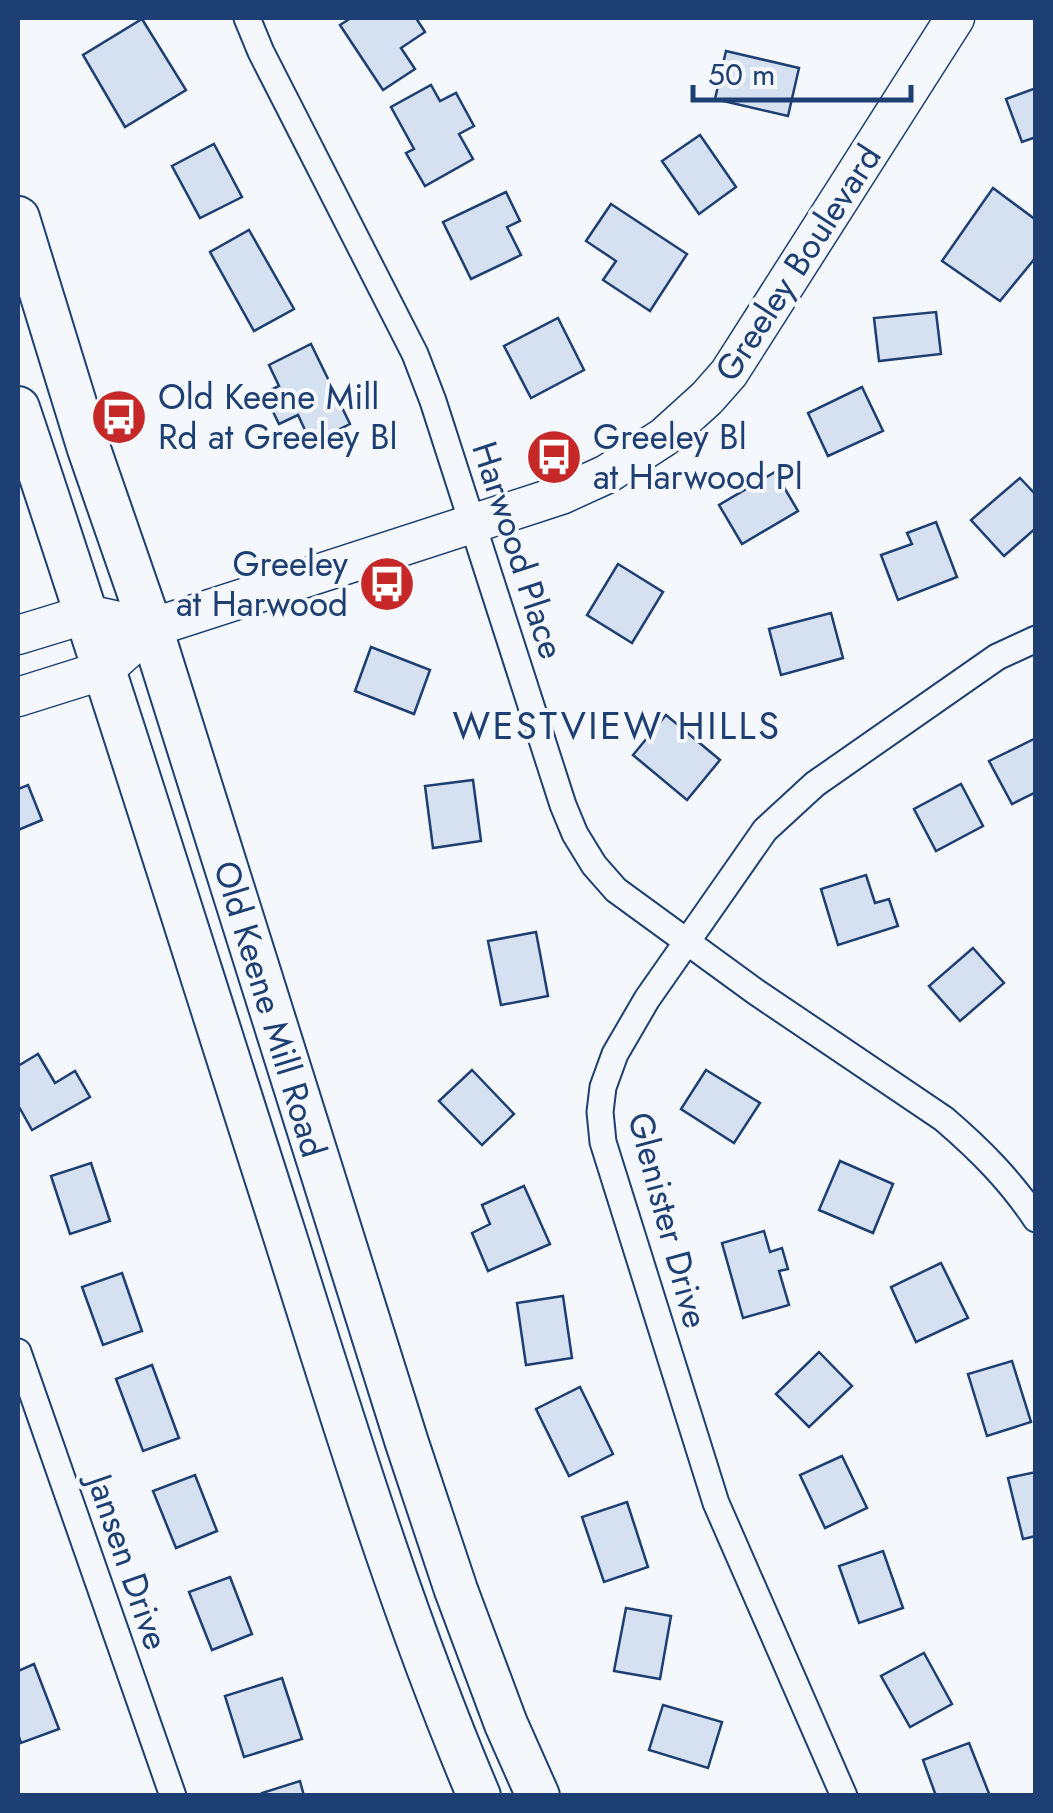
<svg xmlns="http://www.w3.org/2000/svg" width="1053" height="1813" font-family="Jost,sans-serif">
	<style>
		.building { fill: #d5e0f0; stroke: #1d3f73; stroke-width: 2.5 }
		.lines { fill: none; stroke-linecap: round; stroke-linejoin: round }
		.street-casing { stroke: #1d3f73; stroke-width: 29 }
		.secondary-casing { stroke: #1d3f73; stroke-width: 41 }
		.primary-casing { stroke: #1d3f73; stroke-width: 46 }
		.street { stroke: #f4f7fb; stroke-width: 25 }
		.secondary { stroke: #f4f7fb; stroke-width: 38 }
		.primary { stroke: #f4f7fb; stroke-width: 42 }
		.labels { text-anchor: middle; stroke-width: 8; stroke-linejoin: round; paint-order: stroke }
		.street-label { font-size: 35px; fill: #1d3f73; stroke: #f4f7fb }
		.poi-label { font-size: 35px; fill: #1d3f73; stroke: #f4f7fb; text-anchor: start }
		.neighbourhood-label { font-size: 38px; letter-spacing: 2.5px; fill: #1d3f73; stroke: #f4f7fb }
	</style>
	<rect width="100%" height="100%" fill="#f4f7fb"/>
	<g class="building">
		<path d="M351,18H416L425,32L401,48L415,69L383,90L340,25Z"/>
		<path d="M142,19L186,90L125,127L83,55Z"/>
		<path d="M726,51L799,68L788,116L715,99Z"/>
		<path d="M431,85L440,101L456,93L474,126L459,134L473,159L425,186L406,153L414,149L391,107Z"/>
		<path d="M1036,88V137L1022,142L1006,99Z"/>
		<path d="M700,135L736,187L699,214L662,161Z"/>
		<path d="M214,144L242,197L200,218L172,166Z"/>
		<path d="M993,188L1036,220V257L1000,301L942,261Z"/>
		<path d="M506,192L520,221L507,227L521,255L471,279L443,222Z"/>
		<path d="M611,204L687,254L650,311L603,280L616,261L586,241Z"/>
		<path d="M249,230L294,309L254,331L210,252Z"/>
		<path d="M936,312L941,354L879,361L874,318Z"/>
		<path d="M558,318L584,370L531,398L504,346Z"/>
		<path d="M311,344L350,424L311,443L298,415L279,424L264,393L279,386L269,365Z"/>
		<path d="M862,387L883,431L828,456L808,413Z"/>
		<path d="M775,472L798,511L742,544L719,505Z"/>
		<path d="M1020,478L1036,495V528L1004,556L971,520Z"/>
		<path d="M936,522L957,577L898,600L881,555L912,544L907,533Z"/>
		<path d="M618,564L663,592L632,643L587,615Z"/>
		<path d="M831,613L843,658L781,675L769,629Z"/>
		<path d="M371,647L430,670L414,714L355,691Z"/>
		<path d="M666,715L720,760L687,800L633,755Z"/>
		<path d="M1036,738V792L1012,804L989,761Z"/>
		<path d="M473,780L481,841L433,848L425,786Z"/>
		<path d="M961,784L983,826L936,851L914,809Z"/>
		<path d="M28,785L42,820L18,830V789Z"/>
		<path d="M866,875L875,903L889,899L898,926L838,945L821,889Z"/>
		<path d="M536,932L548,996L501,1005L488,941Z"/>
		<path d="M973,948L1004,983L960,1021L929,986Z"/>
		<path d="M38,1054L55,1083L75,1071L90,1097L32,1130L18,1105V1066Z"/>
		<path d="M472,1070L514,1114L482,1145L439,1101Z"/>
		<path d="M706,1070L760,1103L734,1143L681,1109Z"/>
		<path d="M840,1161L893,1184L873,1233L819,1210Z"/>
		<path d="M91,1163L110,1221L70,1234L51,1176Z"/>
		<path d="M524,1186L550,1244L488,1271L472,1233L490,1224L482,1205Z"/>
		<path d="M764,1231L770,1252L782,1248L788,1269L779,1271L789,1305L743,1318L722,1243Z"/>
		<path d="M941,1263L968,1318L916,1342L891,1287Z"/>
		<path d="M122,1273L142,1331L103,1345L82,1287Z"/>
		<path d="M563,1296L572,1358L526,1365L517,1303Z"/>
		<path d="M819,1352L852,1386L809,1427L776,1394Z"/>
		<path d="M1012,1361L1031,1422L987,1436L968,1374Z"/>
		<path d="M152,1365L179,1438L143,1451L116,1379Z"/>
		<path d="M580,1387L613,1454L569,1476L536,1409Z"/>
		<path d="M842,1456L867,1508L825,1528L800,1475Z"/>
		<path d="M1036,1472V1536L1023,1539L1008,1478Z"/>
		<path d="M195,1475L217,1531L176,1548L153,1491Z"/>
		<path d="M627,1502L648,1567L604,1582L582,1517Z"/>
		<path d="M883,1551L903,1608L859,1623L839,1566Z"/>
		<path d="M230,1577L252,1634L212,1650L189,1592Z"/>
		<path d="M626,1608L671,1616L660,1679L614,1671Z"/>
		<path d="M924,1653L952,1704L910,1727L881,1676Z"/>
		<path d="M34,1664L59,1729L21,1743L18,1734V1671Z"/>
		<path d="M282,1678L302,1739L244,1757L225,1696Z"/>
		<path d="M663,1705L722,1722L708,1768L649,1750Z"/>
		<path d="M969,1743L990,1796H936L923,1760Z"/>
		<path d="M300,1781L304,1796H263L262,1793Z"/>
	</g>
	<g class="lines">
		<g class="street-casing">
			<g id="street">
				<path d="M247,18L261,52L415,354L433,401L563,805L575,834L594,865L616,890L756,992L944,1119C980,1150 1010,1180 1036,1219"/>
				<path d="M18,1352L173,1796"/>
				<path d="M844,1796L716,1503L603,1142L600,1112L603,1087L615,1054L647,999L765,830L815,784L997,657L1036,639"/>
			</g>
		</g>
		<g class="secondary-casing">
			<g id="secondary">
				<path d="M18,635L87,614L151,628"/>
				<path d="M18,697L104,670L151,628L561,495L607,474L664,437L707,398L729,373L955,18"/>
			</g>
		</g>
		<g class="primary-casing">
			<g id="primary">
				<path d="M18,218L89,449L151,628L407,1443L456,1590L506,1724L538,1796"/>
				<path d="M18,408C110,681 195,956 283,1230C343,1420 401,1612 479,1796"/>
			</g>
		</g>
		<use href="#street" class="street"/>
		<use href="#secondary" class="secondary"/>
		<use href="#primary" class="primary"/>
	</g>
	<defs>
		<g id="bus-disc" transform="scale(2.875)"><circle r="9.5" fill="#c62828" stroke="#f4f7fb"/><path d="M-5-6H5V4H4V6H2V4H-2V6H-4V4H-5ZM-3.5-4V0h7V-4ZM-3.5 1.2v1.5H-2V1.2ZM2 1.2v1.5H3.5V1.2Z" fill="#fff"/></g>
	</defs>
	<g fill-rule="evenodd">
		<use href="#bus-disc" x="119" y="417"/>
		<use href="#bus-disc" x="554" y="457"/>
		<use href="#bus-disc" x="387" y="584"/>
	</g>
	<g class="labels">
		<g class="street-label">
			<text transform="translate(798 263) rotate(-57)" y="12">Greeley Boulevard</text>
			<text transform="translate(518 550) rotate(72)" y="12">Harwood Place</text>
			<text transform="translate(270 1009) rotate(73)" y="12">Old Keene Mill Road</text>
			<text transform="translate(668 1220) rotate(75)" y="12">Glenister Drive</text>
			<text transform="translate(128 1562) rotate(71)" y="12">Jansen Drive</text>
		</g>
		<g class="poi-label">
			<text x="158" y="409">Old Keene Mill<tspan x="158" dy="40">Rd at Greeley Bl</tspan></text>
			<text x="593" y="449">Greeley Bl<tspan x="593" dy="40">at Harwood Pl</tspan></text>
			<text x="348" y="576" text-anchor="end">Greeley<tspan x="348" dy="40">at Harwood</tspan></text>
		</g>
		<g class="neighbourhood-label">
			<text x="617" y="739">WESTVIEW HILLS</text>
		</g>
	</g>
	<rect width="1053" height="1813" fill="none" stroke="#1d3f73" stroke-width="40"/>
	<path d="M693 85v15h218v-15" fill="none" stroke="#1d3f73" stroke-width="5"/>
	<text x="708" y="85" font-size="30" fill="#1d3f73" stroke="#f4f7fb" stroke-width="8" paint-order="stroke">50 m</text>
</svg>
